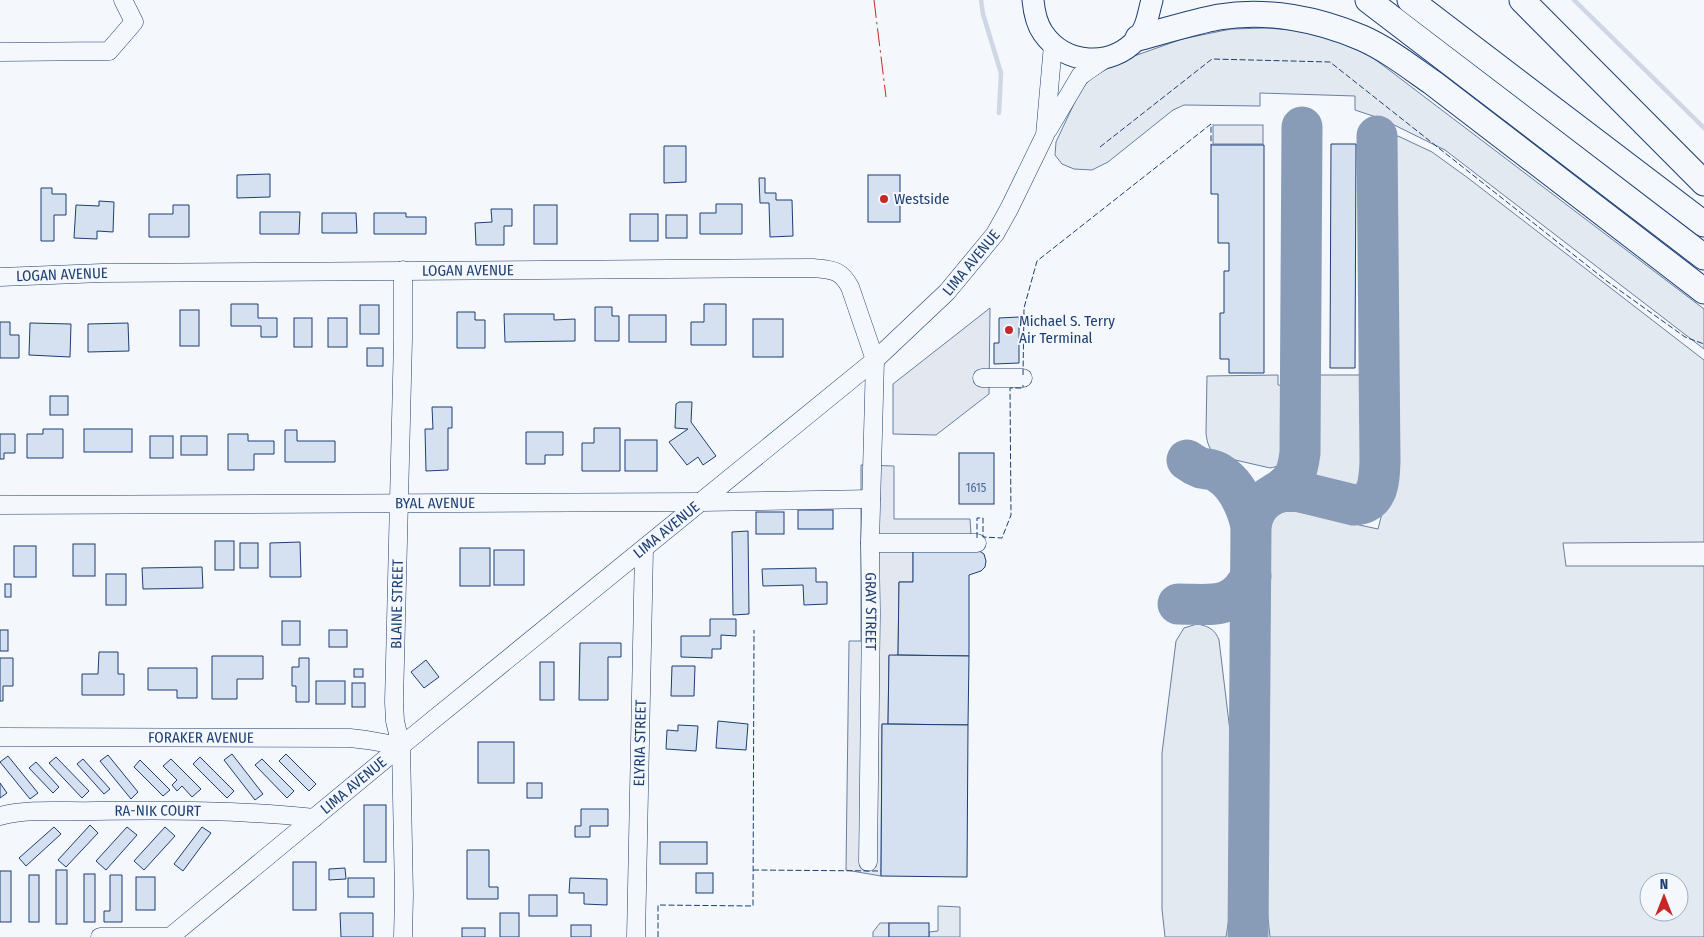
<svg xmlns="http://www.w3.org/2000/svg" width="1704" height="937" font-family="'Fira Sans Condensed',sans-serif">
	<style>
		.green { fill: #e3e9f0; stroke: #687fa3; fill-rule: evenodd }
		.parking { fill: #e3e8f0; stroke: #687fa3 }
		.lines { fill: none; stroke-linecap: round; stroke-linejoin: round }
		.stream { stroke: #cfd7e4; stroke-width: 4.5 }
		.taxiway { stroke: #889bb7; stroke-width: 41 }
		.building { fill: #d5e0f0; stroke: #1d3f73 }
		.minor-casing { stroke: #1d3f73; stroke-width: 19 }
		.major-casing { stroke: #1d3f73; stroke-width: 23 }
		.highway-casing { stroke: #1d3f73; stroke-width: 27 }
		.minor { stroke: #f4f7fb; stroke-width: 18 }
		.major { stroke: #f4f7fb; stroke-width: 21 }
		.highway { stroke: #f4f7fb; stroke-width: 25 }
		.fence { stroke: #1d3f73; stroke-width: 1; stroke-dasharray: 6 2.5; stroke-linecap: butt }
		.power { stroke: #c62828; stroke-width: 1; stroke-dasharray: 18 4 2.5 4; stroke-linecap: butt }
		.poi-dot { fill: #c62828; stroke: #f4f7fb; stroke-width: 2 }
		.labels { text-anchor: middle; stroke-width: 4; stroke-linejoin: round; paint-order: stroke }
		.number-label { font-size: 12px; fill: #4b6792 }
		.poi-label { font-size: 15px; fill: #1d3f73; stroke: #f4f7fb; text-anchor: start }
		.street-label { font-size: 15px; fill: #1d3f73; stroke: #f4f7fb }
	</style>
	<rect width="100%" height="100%" fill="#f4f7fb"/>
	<g class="green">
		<path d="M1266,28L1304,31L1334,39L1368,54L1704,309V349L1445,150L1382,119L1355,110V96L1260,93V106L1184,105L1173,110L1108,162L1092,170L1074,169L1062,164L1055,155L1056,142L1080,91L1091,78L1123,60L1182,39L1231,29Z"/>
		<path d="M1398,136L1432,152L1468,178L1704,360V542L1563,543L1566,566H1704V937H1270L1267,908L1268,522L1275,514L1290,510L1378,529L1389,486L1391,146L1394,139ZM1649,882H1679V912H1649Z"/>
		<path d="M1278,375V385L1289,386C1289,399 1292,449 1286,458C1283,464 1277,467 1270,468L1218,456C1209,450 1207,443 1206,433L1207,376Z"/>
		<path d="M1309,375H1367L1368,482L1365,488L1362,489L1321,480L1313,474L1309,468Z"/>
		<path d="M1197,624C1208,626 1215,629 1219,640L1232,748L1231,906L1226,937H1165L1162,909V753L1176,641L1184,628Z"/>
		<path d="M938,906L960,907V937H929V932L938,931Z"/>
		<path d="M880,923H889V937H873V932Z"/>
	</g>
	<g class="parking">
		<rect x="1213" y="125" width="50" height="19"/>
		<path d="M990,308L989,394L936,435L893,434V384Z"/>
		<path d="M861,465L894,466V519H970L972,550H913V582H899L898,655L889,656L888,724H882L881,876L846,870L849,641H861Z"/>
	</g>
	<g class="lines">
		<g class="stream">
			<path d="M981,0L983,14L1001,73L999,113"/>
			<path d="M1574,0L1704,128"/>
		</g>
		<g class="taxiway">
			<path d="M1187,460C1191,463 1196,466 1201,468C1207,469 1214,469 1219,473C1237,484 1246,506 1251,525"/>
			<path d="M1276,493L1293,490L1354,505C1379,503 1379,482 1380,462L1377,136"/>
			<path d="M1178,604C1211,604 1234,611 1251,576"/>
			<path d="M1248,937L1251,525C1258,491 1281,499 1294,476C1298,469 1299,461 1300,453L1302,127"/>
		</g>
	</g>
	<g class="building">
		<path d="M1331,144H1356L1355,368H1330Z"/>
		<path d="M1211,145H1264V373H1229V359H1220V313H1224V271H1229V243H1218V194H1211Z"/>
		<path d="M664,146H686V182L664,183Z"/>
		<path d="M270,174V197L237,198V175Z"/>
		<rect x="868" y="175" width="32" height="47"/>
		<path d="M759,178H765V193H776V200H792L793,236L770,237L769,203H760Z"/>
		<path d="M41,188H52V194H66V215H54V241H41Z"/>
		<path d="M99,201L114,202L113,232L97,231V239L74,238L76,205L99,206Z"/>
		<path d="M716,204H742V234H700V213H716Z"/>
		<path d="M173,205H189V237H149V214H173Z"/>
		<rect x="534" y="205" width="23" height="39"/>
		<path d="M491,209H512V226H504V245H476L475,223L492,222Z"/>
		<path d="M260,212H300L299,234H260Z"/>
		<path d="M322,213H356L357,233H322Z"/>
		<path d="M374,213H406V217H426V234H374Z"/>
		<rect x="630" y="214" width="28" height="27"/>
		<rect x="666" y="215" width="21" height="23"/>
		<path d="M231,304H258V318H277V337H261V326H231Z"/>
		<path d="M704,304H726V345H691V322H704Z"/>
		<rect x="360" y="305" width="19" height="29"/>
		<path d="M595,307H612V316H619V341H595Z"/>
		<rect x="180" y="310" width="19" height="36"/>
		<path d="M457,312H475V320H485V348H457Z"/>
		<path d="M504,314H554V320L575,319V341L505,342Z"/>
		<rect x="629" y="315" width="37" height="27"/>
		<path d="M1019,317V363L994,364V343H999V318Z"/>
		<rect x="294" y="318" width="18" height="29"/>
		<rect x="328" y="318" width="19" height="29"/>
		<rect x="753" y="319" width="30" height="38"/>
		<path d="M0,322H10V335H19V358H0Z"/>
		<path d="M30,323L71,324L70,357L29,355Z"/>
		<path d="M128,323L129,351L88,352V324Z"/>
		<rect x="367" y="348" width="16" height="18"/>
		<rect x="50" y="396" width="18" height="19"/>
		<path d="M679,402H692L691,422L716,456L703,465L698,457L687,465L669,442L688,429L675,428L676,404Z"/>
		<path d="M432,407H452V428H448V470L426,471L425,429H433Z"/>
		<path d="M594,428H620V471H582V443H594Z"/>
		<path d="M43,429H63V458H27V434H43Z"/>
		<rect x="84" y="429" width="48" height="23"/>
		<path d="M285,430H297V441H335V462H285Z"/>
		<path d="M526,432H563V455H545V464H526Z"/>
		<path d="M0,434H15V453H4V459H0Z"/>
		<path d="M228,434H248V441H274V454H254V470H228Z"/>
		<rect x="150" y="436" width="23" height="22"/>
		<rect x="181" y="436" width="26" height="19"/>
		<rect x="625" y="440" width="32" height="31"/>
		<rect x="959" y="453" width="35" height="51"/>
		<rect x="798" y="510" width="35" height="19"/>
		<rect x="756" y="512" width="28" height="22"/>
		<path d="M748,531L749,614L733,615L732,532Z"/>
		<rect x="215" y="541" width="19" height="29"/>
		<path d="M300,542L301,577H270V543Z"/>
		<rect x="240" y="543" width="18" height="25"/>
		<rect x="73" y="544" width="22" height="32"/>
		<rect x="14" y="546" width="22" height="31"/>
		<rect x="460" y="548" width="30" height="38"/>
		<rect x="494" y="550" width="30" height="35"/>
		<path d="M913,550H978L984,554L986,561L985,567L981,571L969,575V656L898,655L899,582H913Z"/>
		<path d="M202,567L203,588L143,589L142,568Z"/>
		<path d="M816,568V582H827V604L804,605L803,585L763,586L762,569Z"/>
		<rect x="106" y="574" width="20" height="31"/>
		<rect x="5" y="584" width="6" height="13"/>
		<path d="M710,619H736V636L721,635V649H712V658L681,657V636H710Z"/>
		<rect x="282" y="621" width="18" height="24"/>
		<rect x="0" y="630" width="8" height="21"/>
		<rect x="329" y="630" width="18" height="17"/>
		<path d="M580,643H621V657H608V700H579Z"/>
		<path d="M99,652H118V674H124V695H82V674H98Z"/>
		<path d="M889,655L969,656L968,725L888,724Z"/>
		<path d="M212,656H263V679H237V699H212Z"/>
		<path d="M0,658H13V686H3V701H0Z"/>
		<path d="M299,658H309V702H296V686H292V667H299Z"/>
		<path d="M426,660L439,677L424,688L411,672Z"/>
		<rect x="540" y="662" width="14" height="38"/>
		<path d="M672,666H695L694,696H671Z"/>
		<path d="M148,668H197V698H177V690H148Z"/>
		<rect x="354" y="669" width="9" height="8"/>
		<rect x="316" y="681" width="29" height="23"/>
		<rect x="352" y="683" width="13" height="24"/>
		<path d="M718,721L748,724L746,750L716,748Z"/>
		<path d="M882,724L968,725L967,877L881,876Z"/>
		<path d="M678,725L698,726L696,751L666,749L667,730L678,731Z"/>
		<rect x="478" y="742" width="36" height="41"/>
		<path d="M232,754L263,794L255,800L224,760Z"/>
		<path d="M286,754L316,784L309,791L279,761Z"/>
		<path d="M108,755L138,792L131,799L100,761Z"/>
		<path d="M8,756L38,793L30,799L0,762Z"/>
		<path d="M56,757L89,791L82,798L49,763Z"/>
		<path d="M200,757L234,791L227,798L193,764Z"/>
		<path d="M83,759L110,789L104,794L77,764Z"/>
		<path d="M171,759L201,789L192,797L182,786L177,791L172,785L177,780L163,766Z"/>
		<path d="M262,759L294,791L287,798L255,765Z"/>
		<path d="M140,760L170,790L163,796L134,767Z"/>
		<path d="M36,762L59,787L53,793L29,768Z"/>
		<path d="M0,783L7,793L0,798Z"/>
		<rect x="527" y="783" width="15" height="15"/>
		<rect x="364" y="805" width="22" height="57"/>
		<path d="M581,809H608V826H590V837H575V826H581Z"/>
		<path d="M90,825L98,833L66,867L58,860Z"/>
		<path d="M54,827L61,834L26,866L19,858Z"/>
		<path d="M127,827L137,835L106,870L96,861Z"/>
		<path d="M165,827L175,836L144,870L134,861Z"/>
		<path d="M202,827L211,833L183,871L174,864Z"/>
		<rect x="660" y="842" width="47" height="22"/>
		<path d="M467,850H489V887H498V899H467Z"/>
		<rect x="293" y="862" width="23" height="48"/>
		<path d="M345,868L346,879L329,880V869Z"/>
		<rect x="56" y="870" width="11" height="54"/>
		<rect x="0" y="871" width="11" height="51"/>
		<rect x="696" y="873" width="17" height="20"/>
		<rect x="84" y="874" width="11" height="48"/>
		<rect x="29" y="875" width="10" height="47"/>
		<path d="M110,875H122V922H104V911H110Z"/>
		<rect x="136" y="877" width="19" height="33"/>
		<rect x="348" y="878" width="26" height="19"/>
		<path d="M570,878L607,879V905L584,904V893H569Z"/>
		<rect x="529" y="895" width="28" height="21"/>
		<path d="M340,913H373V937H341Z"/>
		<rect x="500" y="913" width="19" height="24"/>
		<rect x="889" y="923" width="40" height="14"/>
		<rect x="571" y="925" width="20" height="12"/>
		<rect x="462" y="928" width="23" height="9"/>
	</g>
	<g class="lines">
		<g class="minor-casing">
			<g id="minor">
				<path d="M0,52L109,51L134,22L123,0"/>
				<path d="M1048,130L1080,76L1106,58"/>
				<path d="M403,270V339L394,702L395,721L401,746L404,895L403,937"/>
				<path id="s1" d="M0,277L102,273L813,268C832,270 840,269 850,287L875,360L870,543L871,613L868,862"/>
				<path d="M982,378H1023"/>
				<path id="s2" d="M0,505L702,502L871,499"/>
				<path d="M870,543H977"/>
				<path id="s3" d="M0,737L350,738L367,740L401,746"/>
				<path id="s4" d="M0,816C31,808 64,812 96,811C168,810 241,810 314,818"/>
				<path d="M100,937H171"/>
				<path id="s5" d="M170,937L401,746L875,360L947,292L995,234L1009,209L1045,135L1053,45"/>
				<path id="s6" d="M636,937L644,549"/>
			</g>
		</g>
		<g class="major-casing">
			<path id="major" d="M1033,0C1034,11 1036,23 1043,33C1065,65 1111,68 1137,39C1147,28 1148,14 1152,0"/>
		</g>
		<g class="highway-casing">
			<g id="highway">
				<path d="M1368,0L1704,257"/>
				<path d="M1410,0L1704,224"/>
				<path d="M1522,0L1704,183"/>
				<path d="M1138,38C1165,31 1192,22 1219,17C1267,9 1318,19 1362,38C1387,49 1410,67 1433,83L1704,291"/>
			</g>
		</g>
		<use href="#minor" class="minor"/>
		<use href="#major" class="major"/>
		<use href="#highway" class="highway"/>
		<g class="fence">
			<path d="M1100,147L1212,59L1330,62L1608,282L1685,337L1704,344"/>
			<path d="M1023,375L1024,308L1037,261L1211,124V145"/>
			<path d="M977,538V518H983V537L1002,538L1011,515L1010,388H1023V385"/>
			<path d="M753,870L881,871"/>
			<path d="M658,937V905L753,906L754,630"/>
		</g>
		<path class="power" d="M874,0L886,97"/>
	</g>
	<g class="poi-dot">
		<circle cx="884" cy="199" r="5"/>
		<circle cx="1009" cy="330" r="5"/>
	</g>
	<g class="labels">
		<g class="number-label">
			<text x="976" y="492">1615</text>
		</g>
		<g class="poi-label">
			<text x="894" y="204">Westside</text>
			<text x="1019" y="326">Michael S. Terry<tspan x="1019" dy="17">Air Terminal</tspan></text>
		</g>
		<g class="street-label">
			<text dy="5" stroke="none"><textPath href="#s5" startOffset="1048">LIMA AVENUE</textPath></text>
			<text dy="5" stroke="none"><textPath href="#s1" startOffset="468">LOGAN AVENUE</textPath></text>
			<text dy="5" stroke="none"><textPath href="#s1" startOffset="62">LOGAN AVENUE</textPath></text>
			<text dy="5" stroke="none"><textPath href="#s2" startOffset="435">BYAL AVENUE</textPath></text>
			<text dy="5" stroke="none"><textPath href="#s5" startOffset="642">LIMA AVENUE</textPath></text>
			<text transform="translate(397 604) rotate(-89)" y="5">BLAINE STREET</text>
			<text dy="5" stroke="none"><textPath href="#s1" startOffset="1186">GRAY STREET</textPath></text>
			<text dy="5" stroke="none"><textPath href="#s3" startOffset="201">FORAKER AVENUE</textPath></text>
			<text dy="5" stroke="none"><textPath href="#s6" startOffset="194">ELYRIA STREET</textPath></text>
			<text dy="5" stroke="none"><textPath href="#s5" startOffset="238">LIMA AVENUE</textPath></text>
			<text dy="5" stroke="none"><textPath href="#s4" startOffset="158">RA-NIK COURT</textPath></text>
		</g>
	</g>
	<g transform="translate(1664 897)"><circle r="24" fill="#f4f7fb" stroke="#9eadc5"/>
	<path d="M0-4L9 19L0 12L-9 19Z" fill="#c62828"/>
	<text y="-8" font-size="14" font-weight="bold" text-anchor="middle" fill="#1d3f73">N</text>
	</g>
</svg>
